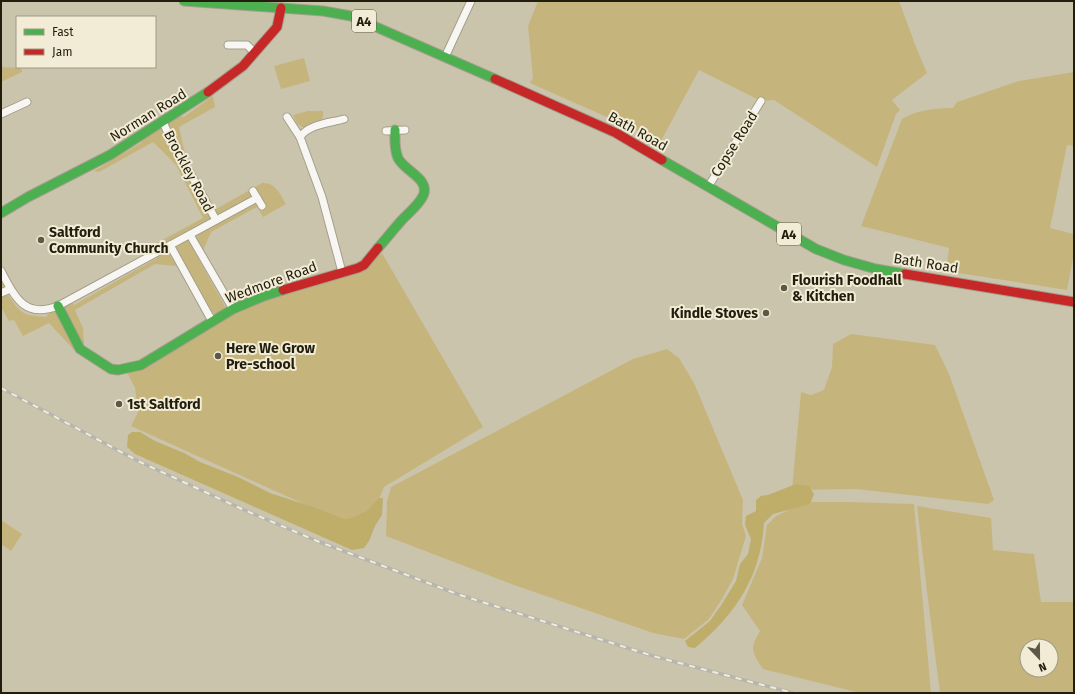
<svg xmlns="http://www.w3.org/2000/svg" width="1075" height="694" font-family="'Fira Sans',sans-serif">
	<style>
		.green { fill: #c5b57d; fill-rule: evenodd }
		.forest { fill: #bfad6a }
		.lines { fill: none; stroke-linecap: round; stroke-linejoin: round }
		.street-casing { stroke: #a49f8c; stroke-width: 9 }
		.fast-casing { stroke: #a49f8c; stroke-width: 11 }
		.jam-casing { stroke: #a49f8c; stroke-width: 11 }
		.street { stroke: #f7f6f3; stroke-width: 7 }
		.fast { stroke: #4caf50; stroke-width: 9 }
		.jam { stroke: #c62828; stroke-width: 9 }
		.rail-casing { stroke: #b7b5af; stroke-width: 3.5 }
		.rail { stroke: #f2ecd6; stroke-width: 2; stroke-dasharray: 6; stroke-linecap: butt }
		.poi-dot { fill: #5d5845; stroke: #f2ecd6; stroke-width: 1.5 }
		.labels { text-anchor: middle; stroke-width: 4; stroke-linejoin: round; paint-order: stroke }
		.shield { fill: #f2ecd6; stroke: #605c49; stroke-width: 1 }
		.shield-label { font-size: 13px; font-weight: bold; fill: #221e0d }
		.street-label { font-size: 14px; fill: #221e0d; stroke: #f2ecd6 }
		.poi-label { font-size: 14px; font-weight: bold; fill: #221e0d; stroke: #f2ecd6; text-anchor: start }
	</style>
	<rect width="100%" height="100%" fill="#cbc4ad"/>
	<g class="green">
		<path d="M538,1H899L916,47L927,73L892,100L900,110L896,114L877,167L774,100L761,101L699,70L661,141L530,83L533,78L528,26Z"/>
		<path d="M304,58L310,81L281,89L274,66Z"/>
		<path d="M1,67L21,68L22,72L1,82Z"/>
		<path d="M1074,72V146L1067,145L1050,228L1074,234V253L1067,290L946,271L949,248L861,226L902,119C916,110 936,108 953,108L957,102L1019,81Z"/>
		<path d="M213,96L215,107L179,127L186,158L185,170L209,213L262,183C276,182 280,194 286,204L263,217L257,207L211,232L199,260L225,306L224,309L216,314L212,312L186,267L155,264L75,310L83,328L84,345L74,350L49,323L23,336L14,320L9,321L1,307V281C6,291 15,309 26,314C32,316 40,316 46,317L48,314L71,302L74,305L157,258L152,253L155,244L203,218L176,165L153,142L99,172L94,171L141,143L144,137L179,116L184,117Z"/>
		<path d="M308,111H323C323,114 324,118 321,121C318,125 305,129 300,126C296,124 295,119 293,115Z"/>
		<path d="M382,253L483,427L384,487L366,532L131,426L138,412L135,388L127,372L149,367L215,322L253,305L364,268Z"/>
		<path d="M851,334L935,345L949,374L994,500L988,504L856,489L792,490L801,392L811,395L824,390L832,367L833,344Z"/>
		<path d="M667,349L679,358L694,383L743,500L742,524L746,536L733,579L722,599L709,619L684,639L653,633L514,585L386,536L387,501L391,487L633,359Z"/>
		<path d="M806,502H848L914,504L931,693H860L763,669C752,652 749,650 760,631L742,605L762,558L767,525L776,516Z"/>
		<path d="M917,506L991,518L993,550L1034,554L1041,602H1074V693H940L927,592ZM1027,646H1051V670H1027Z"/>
		<path d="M1,520L22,534L11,551L1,544Z"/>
	</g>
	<g class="forest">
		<path d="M132,432H140L155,441L184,453L200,462L238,477L270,493L316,508L344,519L352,518L367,511L379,498H383L382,515L375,526L369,541L364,548L352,550L135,454L127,447L128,435Z"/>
		<path d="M796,484L809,486L814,494L810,504L773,514L764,523C761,576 736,614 695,648L688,647L685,641L710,621L722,604L736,581L740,564L748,554L751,539L745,525L746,516L756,511V500L761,496L768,495Z"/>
	</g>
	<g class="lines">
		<g class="street-casing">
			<g id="street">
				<path d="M228,45H247L255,53"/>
				<path d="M445,57L471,1"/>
				<path d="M1,114L27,102"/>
				<path d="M287,117L300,137"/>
				<path d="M163,122L168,133L216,220"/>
				<path d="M386,131L405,130"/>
				<path d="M708,187L761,101"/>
				<path d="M253,191L262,206"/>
				<path d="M190,235L233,309"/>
				<path d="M170,245L212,321"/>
				<path d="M1,271C15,297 24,319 58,306L257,198"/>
				<path d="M342,272L322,197L300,137C309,124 330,123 344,119"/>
				<path d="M1,293L10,289"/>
			</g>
		</g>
		<g class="fast-casing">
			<g id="fast">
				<path d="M184,1L323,11L351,16L495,79"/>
				<path d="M662,160L816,249L844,260L876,269L905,274"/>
				<path d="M1,213L28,197L110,155L208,92"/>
				<path d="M378,248C386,239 393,230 401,221C408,213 418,206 423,196C431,179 404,171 398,158C394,149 395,139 395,130"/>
				<path d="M58,306L80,349L111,369L118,370L141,365L233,309L264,296L283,290"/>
			</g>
		</g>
		<g class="jam-casing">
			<g id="jam">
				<path d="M495,79L616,133L662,160"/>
				<path d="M208,92L243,66L277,27L281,8"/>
				<path d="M905,274L1074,302"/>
				<path d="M283,290L358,268L364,265L378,248"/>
			</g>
		</g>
		<use href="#street" class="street"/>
		<use href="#fast" class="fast"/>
		<use href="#jam" class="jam"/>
		<g class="rail-casing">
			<path id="rail" d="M1,388L140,462L242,509L317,541L460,595L653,656L793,693"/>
		</g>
		<use href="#rail" class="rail"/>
	</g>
	<g class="poi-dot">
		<circle cx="41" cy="240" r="4"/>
		<circle cx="784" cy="288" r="4"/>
		<circle cx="766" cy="313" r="4"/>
		<circle cx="218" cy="356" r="4"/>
		<circle cx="119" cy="404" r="4"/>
	</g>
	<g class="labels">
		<g class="shield">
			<rect x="352" y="10" width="24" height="22" rx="3"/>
			<rect x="777" y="223" width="24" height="22" rx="3"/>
		</g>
		<g class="shield-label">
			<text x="364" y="26">A4</text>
			<text x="789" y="239">A4</text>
		</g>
		<g class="street-label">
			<text transform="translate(148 115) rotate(-32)" y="5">Norman Road</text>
			<text transform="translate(638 131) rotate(29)" y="5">Bath Road</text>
			<text transform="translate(734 144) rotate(-58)" y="5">Copse Road</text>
			<text transform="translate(189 171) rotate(62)" y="5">Brockley Road</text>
			<text transform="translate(926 263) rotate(9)" y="5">Bath Road</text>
			<text transform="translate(271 282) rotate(-20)" y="5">Wedmore Road</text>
		</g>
		<g class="poi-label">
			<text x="49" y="237">Saltford<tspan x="49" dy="16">Community Church</tspan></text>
			<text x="792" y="285">Flourish Foodhall<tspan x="792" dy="16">&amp; Kitchen</tspan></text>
			<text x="758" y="318" text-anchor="end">Kindle Stoves</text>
			<text x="226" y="353">Here We Grow<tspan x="226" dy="16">Pre-school</tspan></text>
			<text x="127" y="409">1st Saltford</text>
		</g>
	</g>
	<rect width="1075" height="694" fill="none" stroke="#221e0d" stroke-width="4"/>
	<rect x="16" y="16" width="140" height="52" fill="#f2ecd6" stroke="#9f9a86"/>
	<rect x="24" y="29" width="20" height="6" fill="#4caf50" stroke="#9f9a86"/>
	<text x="52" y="36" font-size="12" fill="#221e0d">Fast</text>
	<rect x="24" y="49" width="20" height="6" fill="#c62828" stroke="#9f9a86"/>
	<text x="52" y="56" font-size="12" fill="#221e0d">Jam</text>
	<g transform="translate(1039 658) rotate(158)"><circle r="19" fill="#f2ecd6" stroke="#9f9a86"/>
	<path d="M0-3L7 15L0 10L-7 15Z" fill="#5d5845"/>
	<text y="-6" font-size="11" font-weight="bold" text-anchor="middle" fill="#221e0d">N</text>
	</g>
</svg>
